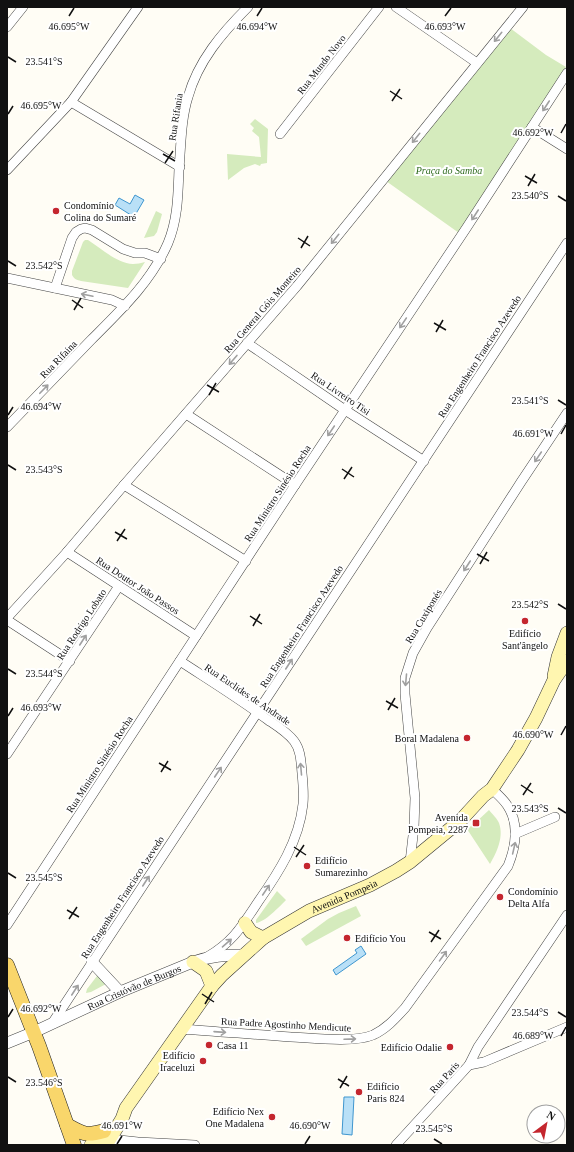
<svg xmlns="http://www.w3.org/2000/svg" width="574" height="1152" font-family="'Times New Roman',serif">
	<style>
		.green { fill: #d5ebbd }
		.water { fill: #b9e0f7; stroke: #3f96cf }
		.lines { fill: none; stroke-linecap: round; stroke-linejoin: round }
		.minor-casing { stroke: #444; stroke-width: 10 }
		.tertiary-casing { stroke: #444; stroke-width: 12 }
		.secondary-casing { stroke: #333; stroke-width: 14 }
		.primary-casing { stroke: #222; stroke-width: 15 }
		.minor { stroke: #fff; stroke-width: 9 }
		.tertiary { stroke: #fff; stroke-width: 11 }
		.secondary { stroke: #fff6b0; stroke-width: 13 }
		.primary { stroke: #f9d66b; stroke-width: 14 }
		.oneway { stroke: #a0a0a0 }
		.ticks { fill: none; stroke: #111; stroke-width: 1.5 }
		.poi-dot { fill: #c4262e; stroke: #fff; stroke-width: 1.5 }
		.labels { text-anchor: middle; stroke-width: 4; stroke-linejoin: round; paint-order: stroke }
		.street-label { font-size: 10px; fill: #111; stroke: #fff }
		.park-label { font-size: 10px; font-style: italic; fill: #2f6b1f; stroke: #fff }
		.poi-label { font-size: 10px; fill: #111; stroke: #fff; text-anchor: start }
		.ticks-label { font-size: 10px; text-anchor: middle; fill: #111; stroke: #fff; stroke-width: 4; stroke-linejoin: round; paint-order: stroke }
	</style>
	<rect width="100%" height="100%" fill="#fffdf5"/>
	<g class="green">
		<path d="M510,28L546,55L566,67L459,233L386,181Z"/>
		<path d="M255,119L268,129L267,163L261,164L260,166L255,164L244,168L228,180L227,154L261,157L259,137L252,131L254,128L250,124Z"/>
		<path d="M156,211L162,214L157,232L154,236L144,238Z"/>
		<path d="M85,240H88C101,248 116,263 133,264C137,264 141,263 145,262L128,288L81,281C77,280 74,279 72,275V271L83,242Z"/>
		<path d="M489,810C492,814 497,818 499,823C504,837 497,852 490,864L467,829L475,823Z"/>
		<path d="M277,891L286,900C279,907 265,922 256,923V920Z"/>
		<path d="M356,906L361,916L306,946L301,939L328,919L339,913Z"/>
		<path d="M97,976L103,979L106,984L91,992L86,993L87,989Z"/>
	</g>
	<g class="water">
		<path d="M135,195L144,200L134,217L115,205L119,198L130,204Z"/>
		<path d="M361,946L366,954L336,975L333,970L357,953L355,950Z"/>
		<path d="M344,1097H354L352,1135L342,1134Z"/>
	</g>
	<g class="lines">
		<g class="minor-casing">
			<g id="minor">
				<path d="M396,7L477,63"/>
				<path d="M7,27L23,7"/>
				<path d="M71,102L180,167"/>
				<path d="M532,127L567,149"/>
				<path d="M280,134L379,7"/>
				<path d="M7,170L71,102L138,7"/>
				<path d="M7,278L112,300L125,306"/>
				<path d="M55,288L72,238L76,232L81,229L85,228L92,230L123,249L135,253H145L161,259"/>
				<path d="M247,343L345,410L424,461"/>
				<path d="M186,414L295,485"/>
				<path d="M7,427C35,398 63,369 91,340C121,310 151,282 168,243C178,219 178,194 179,169C181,145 181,119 188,97C198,61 222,33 248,7"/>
				<path d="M124,485L246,561"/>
				<path d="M67,552L196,636"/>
				<path d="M7,618L67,552L124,485L297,286L523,7"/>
				<path d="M7,620L70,661"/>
				<path d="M180,661C209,680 240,699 268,720C277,726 287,732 294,741C301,750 301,763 302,773C303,783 304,794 303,804C299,841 279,872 258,902C242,926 233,942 207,957"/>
				<path d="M7,754L119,586"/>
				<path d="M515,834L555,817"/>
				<path d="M410,862L414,827L415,798L405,694V678L413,653L427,628L521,482L567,413"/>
				<path d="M7,925L295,485L467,227L567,73"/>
				<path d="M53,1022L567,243"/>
				<path d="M182,1029C218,1032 254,1034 291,1037C312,1038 354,1043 373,1035C386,1029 395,1019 405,1008L508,866C516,846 520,824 507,805C503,799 497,794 492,789"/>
				<path d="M469,1065L478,1047L567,915"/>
				<path d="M110,1139L138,1142L195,1145"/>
				<path d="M396,1145L469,1065L484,1062L567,1027"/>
			</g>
		</g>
		<g class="tertiary-casing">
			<g id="tertiary">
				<path d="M92,962L120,992"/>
				<path id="s1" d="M7,1043L34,1032L120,992L193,962C211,956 225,955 244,955"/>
			</g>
		</g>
		<g class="secondary-casing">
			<g id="secondary">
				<path d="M554,676L558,657L567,633"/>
				<path d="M245,923L251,932L263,938"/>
				<path d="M193,962L206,971L212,986"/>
				<path d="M91,1145L107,1128"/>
				<path id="s2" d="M106,1145L122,1119L126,1108L212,986L222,975L263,938L309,911L370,885L396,871L410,862L461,820L483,796L492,789L518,750L536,718L554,680L567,661"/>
			</g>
		</g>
		<g class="primary-casing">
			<g id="primary">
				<path d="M7,965L39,1046L74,1145"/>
				<path d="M67,1125C83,1134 86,1136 104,1131"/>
			</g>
		</g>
		<use href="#minor" class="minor"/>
		<use href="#tertiary" class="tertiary"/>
		<use href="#secondary" class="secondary"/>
		<use href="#primary" class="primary"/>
	</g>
	<defs><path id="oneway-shaft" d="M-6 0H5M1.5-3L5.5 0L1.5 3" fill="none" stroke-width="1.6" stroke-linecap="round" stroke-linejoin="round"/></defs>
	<g class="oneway">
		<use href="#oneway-shaft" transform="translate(498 37) rotate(129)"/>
		<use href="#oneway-shaft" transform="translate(546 106) rotate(123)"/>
		<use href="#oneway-shaft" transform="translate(416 138) rotate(129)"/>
		<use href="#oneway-shaft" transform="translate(475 215) rotate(123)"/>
		<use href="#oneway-shaft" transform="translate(335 239) rotate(129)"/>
		<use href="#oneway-shaft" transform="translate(87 295) rotate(-168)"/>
		<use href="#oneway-shaft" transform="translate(403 323) rotate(124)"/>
		<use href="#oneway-shaft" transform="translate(233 360) rotate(131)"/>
		<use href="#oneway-shaft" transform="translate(44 389) rotate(-46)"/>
		<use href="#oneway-shaft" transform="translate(331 431) rotate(124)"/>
		<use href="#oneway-shaft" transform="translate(538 457) rotate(124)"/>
		<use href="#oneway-shaft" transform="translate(467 566) rotate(123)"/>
		<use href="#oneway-shaft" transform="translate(83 640) rotate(-57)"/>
		<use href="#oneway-shaft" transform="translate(289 664) rotate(-57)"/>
		<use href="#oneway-shaft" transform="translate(406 680) rotate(95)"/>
		<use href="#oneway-shaft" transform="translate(301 769) rotate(-95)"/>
		<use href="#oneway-shaft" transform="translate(218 772) rotate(-56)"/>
		<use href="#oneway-shaft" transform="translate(514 848) rotate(-77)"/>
		<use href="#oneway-shaft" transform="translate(146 881) rotate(-57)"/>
		<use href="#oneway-shaft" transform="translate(266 890) rotate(-56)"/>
		<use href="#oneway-shaft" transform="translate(227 943) rotate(-41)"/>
		<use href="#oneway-shaft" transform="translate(443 956) rotate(-54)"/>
		<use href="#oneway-shaft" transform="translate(75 990) rotate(-57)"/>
		<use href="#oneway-shaft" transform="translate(220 1032) rotate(4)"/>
		<use href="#oneway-shaft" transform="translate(350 1039) rotate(-2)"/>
	</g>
	<path class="ticks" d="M69,16L74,8M257,16L262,8M445,16L451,8M8,57L16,62M390,91L402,99M392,101L400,89M8,114L13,106M561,133L566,124M163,154L175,161M165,163L173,151M525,176L537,183M528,186L535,174M558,196L566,201M298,238L310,246M301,248L308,236M8,261L16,266M72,300L83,308M74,310L81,298M434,323L446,330M436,332L443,320M207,385L219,392M209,395L216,383M558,400L566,405M8,415L13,407M561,434L566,425M8,465L16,470M342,469L354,477M344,479L352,467M115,532L127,539M117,541L125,529M477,554L489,561M480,564L487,552M558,604L566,609M250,616L262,624M253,626L260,614M8,669L16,674M386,701L398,708M388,710L395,698M8,716L13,708M561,735L566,726M159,763L171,770M161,772L168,761M521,785L533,793M523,795L531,783M558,808L566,813M294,847L306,855M296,857L304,845M8,873L16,878M67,910L79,917M69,919L77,907M429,932L441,939M431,942L439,930M202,994L214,1002M205,1004L212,992M558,1012L566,1017M8,1017L13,1009M561,1036L566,1027M8,1077L16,1082M338,1079L349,1086M340,1088L347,1076M434,1139L442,1144M117,1144L122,1136M305,1144L310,1136"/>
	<g class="poi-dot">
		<circle cx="56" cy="211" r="4"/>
		<circle cx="525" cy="621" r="4"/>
		<circle cx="467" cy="738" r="4"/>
		<rect x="472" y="819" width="8" height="8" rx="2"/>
		<circle cx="307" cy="866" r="4"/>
		<circle cx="500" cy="897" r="4"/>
		<circle cx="347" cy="938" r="4"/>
		<circle cx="209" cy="1045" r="4"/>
		<circle cx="450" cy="1047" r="4"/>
		<circle cx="203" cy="1061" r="4"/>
		<circle cx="359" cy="1092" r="4"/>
		<circle cx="272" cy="1117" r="4"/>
	</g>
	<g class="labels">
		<g class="street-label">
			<text transform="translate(321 64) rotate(-52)" y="4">Rua Mundo Novo</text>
			<text transform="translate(175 117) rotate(-81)" y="4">Rua Rifania</text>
			<text transform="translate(262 309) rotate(-49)" y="4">Rua General Góis Monteiro</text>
			<text transform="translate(479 356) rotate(-57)" y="4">Rua Engenheiro Francisco Azevedo</text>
			<text transform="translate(58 359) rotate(-46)" y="4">Rua Rifaina</text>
			<text transform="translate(341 393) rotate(34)" y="4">Rua Livreiro Tisi</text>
			<text transform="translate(277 493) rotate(-57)" y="4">Rua Ministro Sinésio Rocha</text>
			<text transform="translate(138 585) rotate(33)" y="4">Rua Doutor João Passos</text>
			<text transform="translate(423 616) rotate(-59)" y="4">Rua Cuxiponés</text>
			<text transform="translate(81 624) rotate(-57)" y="4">Rua Rodrigo Lobato</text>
			<text transform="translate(301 626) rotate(-57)" y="4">Rua Engenheiro Francisco Azevedo</text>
			<text transform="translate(248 694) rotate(34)" y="4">Rua Euclides de Andrade</text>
			<text transform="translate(99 764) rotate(-57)" y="4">Rua Ministro Sinésio Rocha</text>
			<text dy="4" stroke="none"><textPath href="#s2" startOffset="353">Avenida Pompeia</textPath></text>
			<text transform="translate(122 897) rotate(-57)" y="4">Rua Engenheiro Francisco Azevedo</text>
			<text dy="4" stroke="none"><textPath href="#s1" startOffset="139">Rua Cristóvão de Burgos</textPath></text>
			<text transform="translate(286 1024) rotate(3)" y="4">Rua Padre Agostinho Mendicute</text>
			<text transform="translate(444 1077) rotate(-48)" y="4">Rua Paris</text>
		</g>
		<g class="park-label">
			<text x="449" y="174">Praça do Samba</text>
		</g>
		<g class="poi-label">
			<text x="64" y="209">Condomínio<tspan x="64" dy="12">Colina do Sumaré</tspan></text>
			<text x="525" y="637" text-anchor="middle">Edifício<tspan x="525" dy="12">Sant'ângelo</tspan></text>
			<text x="459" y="742" text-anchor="end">Boral Madalena</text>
			<text x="468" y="821" text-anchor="end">Avenida<tspan x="468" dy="12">Pompeia, 2287</tspan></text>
			<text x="315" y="864">Edifício<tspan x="315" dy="12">Sumarezinho</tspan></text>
			<text x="508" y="895">Condomínio<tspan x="508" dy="12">Delta Alfa</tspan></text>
			<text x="355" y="942">Edifício You</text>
			<text x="217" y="1049">Casa 11</text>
			<text x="442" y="1051" text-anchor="end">Edifício Odalie</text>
			<text x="195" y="1059" text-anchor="end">Edifício<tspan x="195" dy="12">Iraceluzi</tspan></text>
			<text x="367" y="1090">Edifício<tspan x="367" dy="12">Paris 824</tspan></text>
			<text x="264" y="1115" text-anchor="end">Edifício Nex<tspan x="264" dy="12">One Madalena</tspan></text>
		</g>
	</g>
	<g class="ticks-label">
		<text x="69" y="30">46.695°W</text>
		<text x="257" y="30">46.694°W</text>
		<text x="445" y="30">46.693°W</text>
		<text x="44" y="65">23.541°S</text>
		<text x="41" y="109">46.695°W</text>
		<text x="533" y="136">46.692°W</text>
		<text x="530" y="199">23.540°S</text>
		<text x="44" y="269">23.542°S</text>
		<text x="530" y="404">23.541°S</text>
		<text x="41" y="410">46.694°W</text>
		<text x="533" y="437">46.691°W</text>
		<text x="44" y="473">23.543°S</text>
		<text x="530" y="608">23.542°S</text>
		<text x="44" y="677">23.544°S</text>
		<text x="41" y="711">46.693°W</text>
		<text x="533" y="738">46.690°W</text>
		<text x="530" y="812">23.543°S</text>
		<text x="44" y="881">23.545°S</text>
		<text x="41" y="1012">46.692°W</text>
		<text x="530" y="1016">23.544°S</text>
		<text x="533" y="1039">46.689°W</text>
		<text x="44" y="1086">23.546°S</text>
		<text x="122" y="1129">46.691°W</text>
		<text x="310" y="1129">46.690°W</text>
		<text x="434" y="1132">23.545°S</text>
	</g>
	<rect width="574" height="1152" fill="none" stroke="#111111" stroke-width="16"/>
	<g transform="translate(546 1124) rotate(32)"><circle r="19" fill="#ffffff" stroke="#a0a0a0"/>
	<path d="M0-3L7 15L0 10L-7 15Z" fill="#c4262e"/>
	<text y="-6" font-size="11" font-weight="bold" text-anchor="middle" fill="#111111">N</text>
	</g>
</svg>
